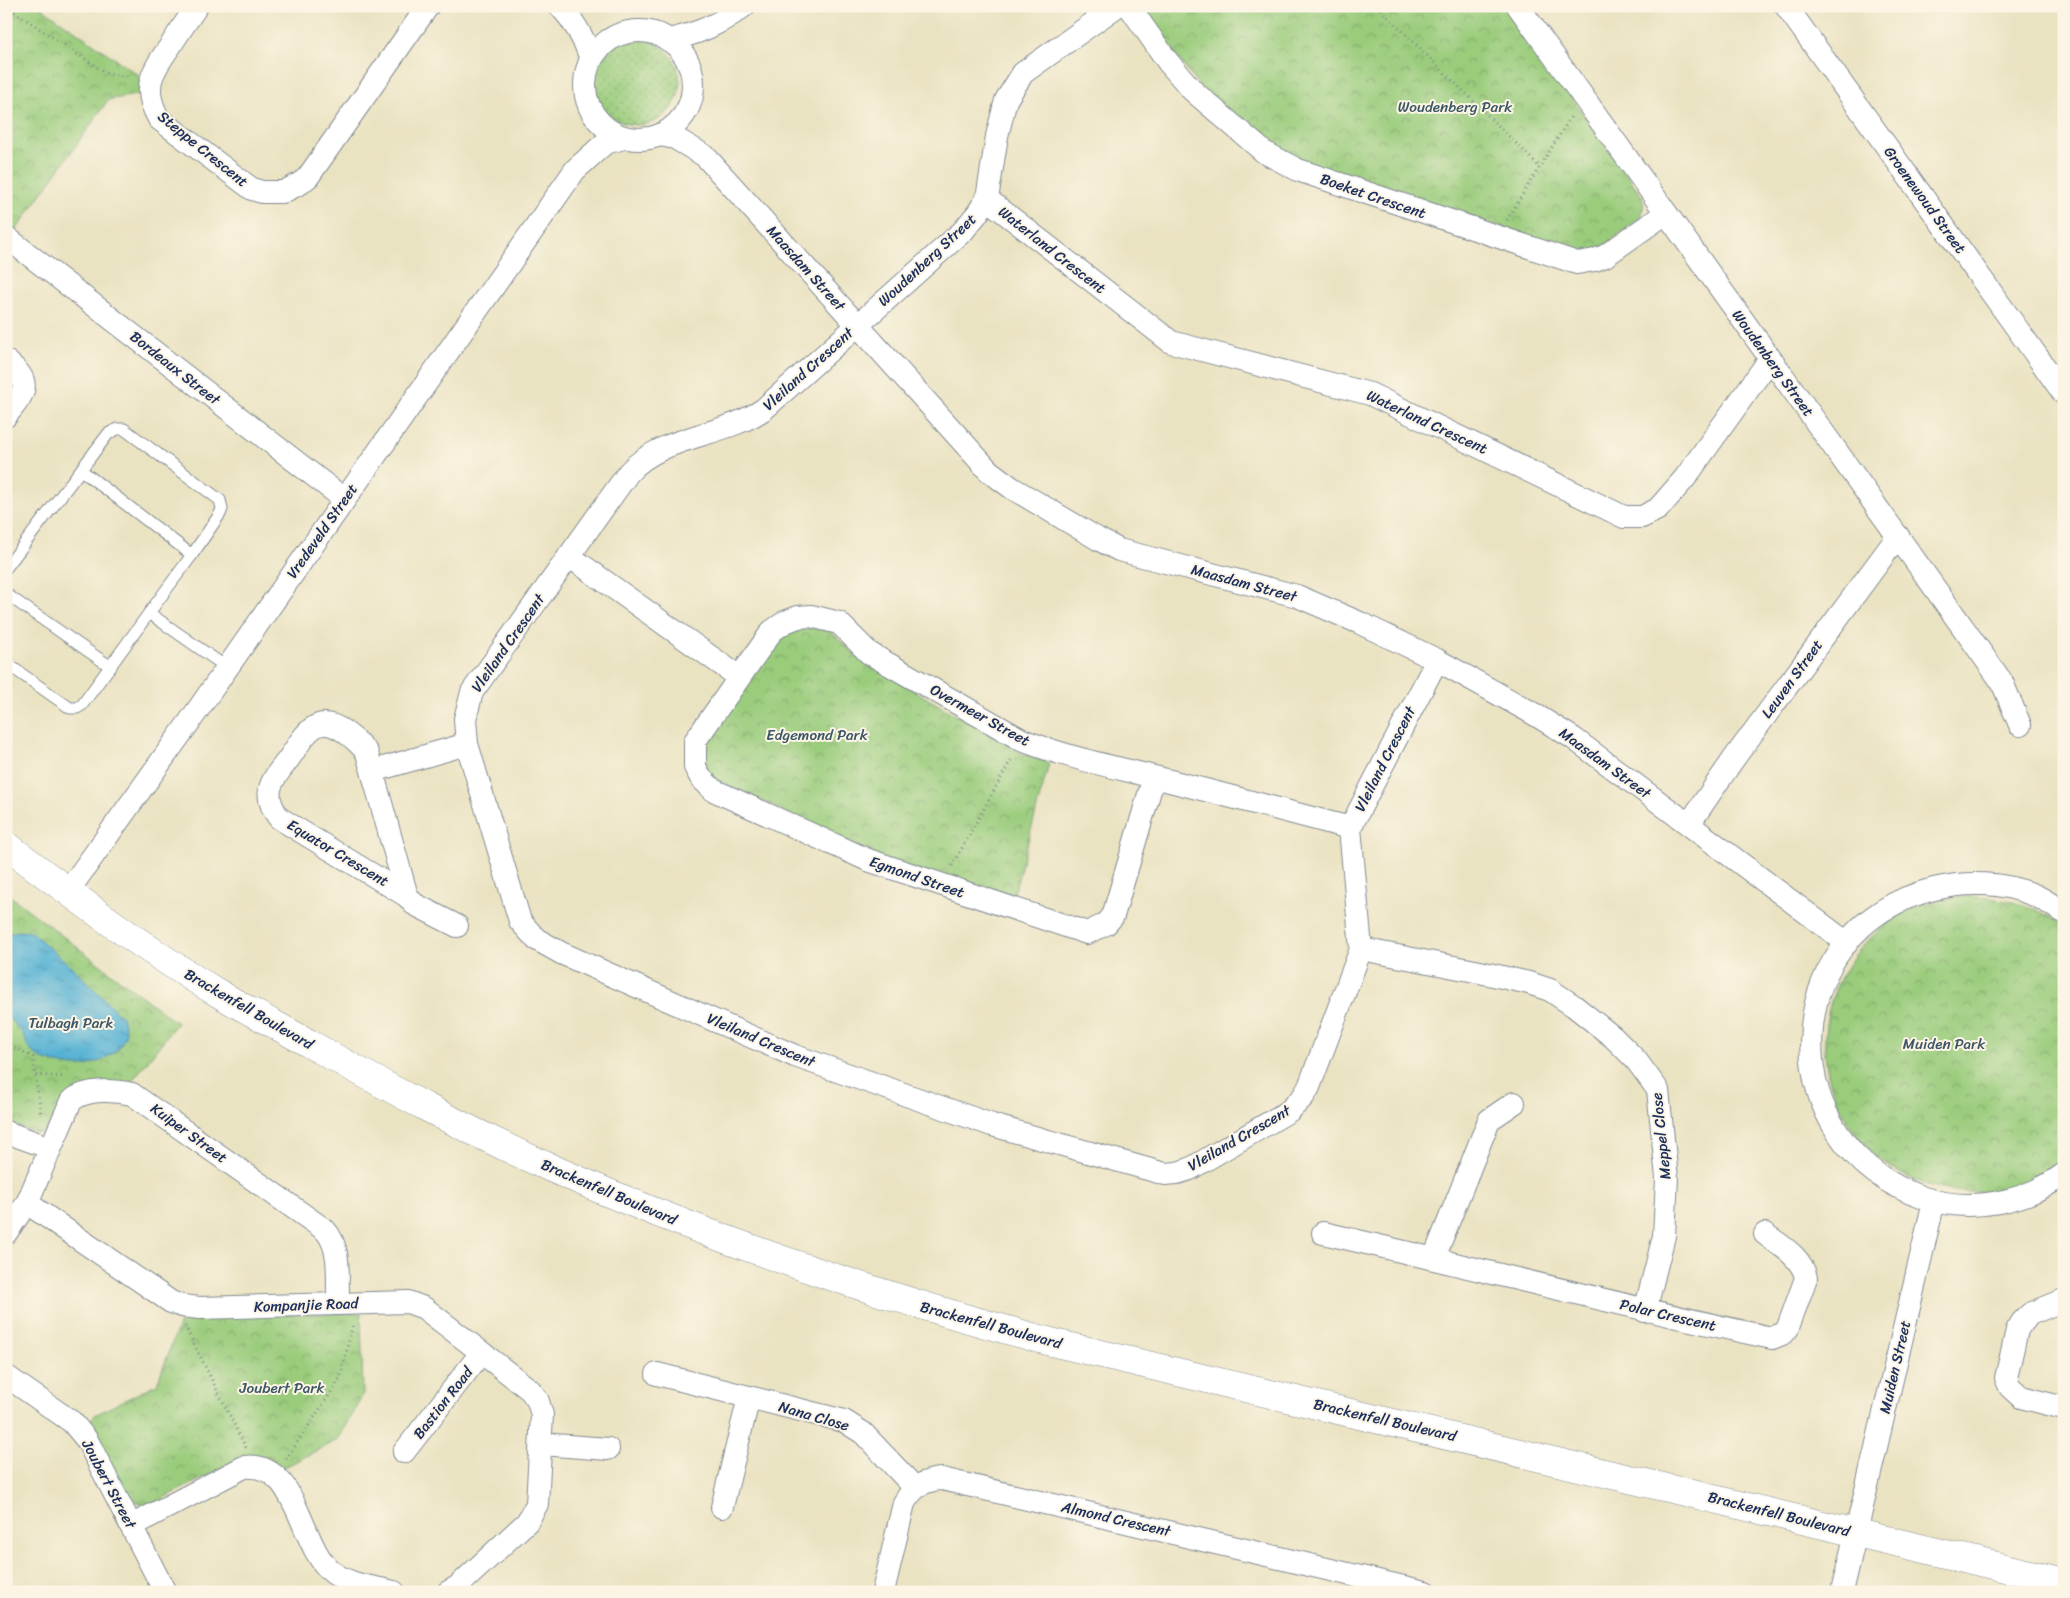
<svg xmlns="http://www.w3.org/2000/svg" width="2070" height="1598" font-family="Sriracha,sans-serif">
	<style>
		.grass { fill: url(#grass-dots); stroke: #5a7e6d }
		.park { fill: url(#park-crowns); stroke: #5a7e6d }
		.water { fill: url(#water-ripples); stroke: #387099 }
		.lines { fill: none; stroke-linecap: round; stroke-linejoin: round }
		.lane-casing { stroke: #828990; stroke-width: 13 }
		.street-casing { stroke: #828990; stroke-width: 24 }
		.secondary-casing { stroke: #828990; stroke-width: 29 }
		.path { stroke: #828990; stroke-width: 3; stroke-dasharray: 1 4; stroke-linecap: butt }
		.lane { stroke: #fff; stroke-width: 11 }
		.street { stroke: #fff; stroke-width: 22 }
		.secondary { stroke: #fff; stroke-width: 28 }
		.labels { text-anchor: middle; stroke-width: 4; stroke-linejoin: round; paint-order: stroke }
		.park-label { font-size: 15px; fill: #3b5666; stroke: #fcf5e5 }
		.street-label { font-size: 15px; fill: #1b2f5e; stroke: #fcf5e5 }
	</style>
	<defs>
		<pattern id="grass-dots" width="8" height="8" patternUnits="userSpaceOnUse" patternTransform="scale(1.25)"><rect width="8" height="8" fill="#9acc7c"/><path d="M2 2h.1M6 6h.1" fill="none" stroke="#7da669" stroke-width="1.8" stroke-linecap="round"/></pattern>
		<pattern id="park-crowns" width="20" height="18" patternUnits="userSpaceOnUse" patternTransform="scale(1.25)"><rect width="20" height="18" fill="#9acc7c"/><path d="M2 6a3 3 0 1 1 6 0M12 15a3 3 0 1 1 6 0" fill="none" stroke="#7da669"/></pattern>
		<pattern id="water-ripples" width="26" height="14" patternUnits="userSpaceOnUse" patternTransform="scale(1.25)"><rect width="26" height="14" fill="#56b2d4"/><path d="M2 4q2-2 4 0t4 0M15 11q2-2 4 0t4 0" fill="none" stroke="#4691af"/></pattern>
	</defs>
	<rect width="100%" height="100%" fill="#fcf5e5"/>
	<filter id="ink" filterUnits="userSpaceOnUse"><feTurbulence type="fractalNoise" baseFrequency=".02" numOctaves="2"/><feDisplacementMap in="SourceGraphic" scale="10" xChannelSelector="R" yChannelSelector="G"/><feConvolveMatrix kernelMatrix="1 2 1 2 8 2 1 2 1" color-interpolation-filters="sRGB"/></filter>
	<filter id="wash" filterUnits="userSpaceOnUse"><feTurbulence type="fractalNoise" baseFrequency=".0096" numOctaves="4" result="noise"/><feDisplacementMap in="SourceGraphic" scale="20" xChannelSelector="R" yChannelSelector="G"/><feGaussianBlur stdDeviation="1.12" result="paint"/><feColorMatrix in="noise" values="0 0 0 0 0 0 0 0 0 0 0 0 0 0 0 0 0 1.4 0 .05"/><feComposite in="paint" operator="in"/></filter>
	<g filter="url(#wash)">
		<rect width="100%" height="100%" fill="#eae3c2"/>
		<circle class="grass" cx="637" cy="82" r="43"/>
		<g class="park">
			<path d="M6,6H39L140,76V94L108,100L14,233L6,228Z"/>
			<path d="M1148,6H1506L1642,196C1645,205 1643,211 1639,219L1600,249L1584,254L1284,155L1199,86L1149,19Z"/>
			<path d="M813,628L830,631L861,660L1025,755L1049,763L1012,901L888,861L709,776L703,752L705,743L778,640L797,630Z"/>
			<path d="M6,893L177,1023L129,1085L106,1084L41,1133H36L6,1123Z"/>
			<path d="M1959,896C1996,897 2034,902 2064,927V1160C2035,1178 2004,1194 1968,1192C1848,1188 1782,1049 1856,954C1874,932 1898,912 1926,903C1936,900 1948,899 1959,896Z"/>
			<path d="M361,1313L363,1395L337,1440L283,1468L274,1462L263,1457H244L154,1503L141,1504L129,1497L88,1423L95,1415L157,1384L182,1317Z"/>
		</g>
		<path class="water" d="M17,931L31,932L73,968L122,1017L126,1030L125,1037L117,1050L103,1060L86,1066H66L39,1058L29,1049L23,1034L6,1015V935Z"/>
	</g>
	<g filter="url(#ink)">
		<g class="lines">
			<g class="lane-casing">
				<g id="lane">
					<path d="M81,470L192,555"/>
					<path d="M6,568L108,434L117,429H124L220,500L222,509L220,514L192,555L149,613"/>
					<path d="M6,594L111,667"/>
					<path d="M6,663L70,708H77L82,705L149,613L226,667"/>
				</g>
			</g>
			<g class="street-casing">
				<g id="street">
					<path d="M197,6C188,19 179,32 171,45C152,71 141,88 159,119L252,189L262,192H283L301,183L308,177L428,6"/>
					<path d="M560,6C575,22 584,38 591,59"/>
					<path d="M1117,6L1023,73L1006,100L997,136L987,199L977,214L963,231L764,409C723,437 663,435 629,472L472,692L465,719L467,744L520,921L536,939L561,953L795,1056L992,1125L1165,1174L1177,1173L1190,1169L1289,1111L1303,1097L1309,1087L1361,949L1350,828L1437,660"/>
					<path d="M1129,6L1168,62L1193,91L1264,152L1298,170L1577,263L1595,260L1605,256L1666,213"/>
					<path d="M1518,6L2002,682L2020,725"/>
					<path d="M1786,6L2064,394"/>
					<circle cx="639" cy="85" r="54"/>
					<path d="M668,40C698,34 720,24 744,6"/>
					<path d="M660,135L675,138L705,156L989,471L1012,488L1098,539L1119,550L1297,596L1360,623L1437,660L1534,714L1573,738L1847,943"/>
					<path d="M987,199L1171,342L1370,394L1624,517H1642L1658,509L1685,478L1770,359"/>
					<path d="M6,237L344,499"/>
					<path d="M6,361C34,383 25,392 6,416"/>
					<path d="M569,556L739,677"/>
					<path d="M373,771L467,744"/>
					<path d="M1154,777L1113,916L1106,924L1087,933L868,860L713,790L701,778L695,767V741L772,631L785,622L798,617L811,616L839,623L869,653L1022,740C1065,757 1110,766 1154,777C1219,793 1284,811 1350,828"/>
					<path d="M1689,824L1735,757L1898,536"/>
					<path d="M68,891L190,721L575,170L605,143L624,138"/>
					<path d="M407,896L367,753C361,744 353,738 345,732C316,711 305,735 290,757C283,767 272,778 270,789C268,800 272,809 279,818L407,896L414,904L457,926"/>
					<path d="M2064,912C2054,907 2044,899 2034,895C2003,882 1967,881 1934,889C1775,928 1769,1145 1924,1198C1970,1213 2025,1203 2064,1174"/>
					<path d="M1361,949L1475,971L1529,983L1550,990L1574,1006L1613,1037L1636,1060L1658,1090L1667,1178L1664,1236L1645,1311"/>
					<path d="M6,1132L50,1148"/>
					<path d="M27,1203L171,1302L182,1306L200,1308L408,1302L424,1308L530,1390L538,1401L542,1415L537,1504L527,1522L457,1587L448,1592"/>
					<path d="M6,1233L27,1203L71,1101C86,1088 114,1090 132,1094L325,1230C342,1248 337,1280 338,1304"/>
					<path d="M1323,1233C1473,1267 1621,1306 1772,1338L1782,1334L1787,1330L1806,1278C1802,1257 1781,1246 1765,1234"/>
					<path d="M1434,1258L1489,1120L1514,1103"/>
					<path d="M2064,1300L2030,1314L2022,1322L2017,1330L2006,1378L2010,1387L2021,1397L2064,1408"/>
					<path d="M657,1374L844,1421L863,1433L915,1488"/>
					<path d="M6,1376L72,1422L87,1440L165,1592"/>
					<path d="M541,1444L608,1449"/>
					<path d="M404,1452L481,1353"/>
					<path d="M722,1507L749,1397"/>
					<path d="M131,1526L244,1467C298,1460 299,1546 332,1572C348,1585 375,1587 394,1592"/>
					<path d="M883,1592L904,1503C913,1487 924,1480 942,1479L1425,1592"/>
					<path d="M1842,1592L1934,1201"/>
				</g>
			</g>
			<g class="secondary-casing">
				<path id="secondary" d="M6,845C75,897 144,949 218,993C248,1011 280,1027 310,1044C389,1088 468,1131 551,1168C714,1241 882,1297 1055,1343L2064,1582"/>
			</g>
			<g class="path">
				<path d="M6,6L104,72L130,78"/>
				<path d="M1377,6L1540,167"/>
				<path d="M1507,220L1572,115"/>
				<path d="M952,866L1012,758"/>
				<path d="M6,1043L33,1057L41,1116"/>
				<path d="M36,1075L67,1077"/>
				<path d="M185,1326L246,1448"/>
				<path d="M286,1459L340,1379L353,1323"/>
			</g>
			<use href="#lane" class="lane"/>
			<use href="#street" class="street"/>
			<use href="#secondary" class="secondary"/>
		</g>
	</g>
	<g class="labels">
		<g class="park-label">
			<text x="1455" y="112">Woudenberg Park</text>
			<text x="817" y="740">Edgemond Park</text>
			<text x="71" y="1028">Tulbagh Park</text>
			<text x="1944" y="1049">Muiden Park</text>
			<text x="282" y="1393">Joubert Park</text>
		</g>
		<g class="street-label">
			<text transform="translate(203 149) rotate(39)" y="5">Steppe Crescent</text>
			<text transform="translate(1373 196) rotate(19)" y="5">Boeket Crescent</text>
			<text transform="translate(1925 200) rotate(54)" y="5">Groenewoud Street</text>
			<text transform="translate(1052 250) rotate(38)" y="5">Waterland Crescent</text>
			<text transform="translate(927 260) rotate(-43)" y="5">Woudenberg Street</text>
			<text transform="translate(806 268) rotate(48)" y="5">Maasdam Street</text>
			<text transform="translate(1773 363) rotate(54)" y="5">Woudenberg Street</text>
			<text transform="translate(175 368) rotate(38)" y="5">Bordeaux Street</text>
			<text transform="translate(808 369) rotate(-42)" y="5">Vleiland Crescent</text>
			<text transform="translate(1427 422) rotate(25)" y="5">Waterland Crescent</text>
			<text transform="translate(322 531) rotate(-55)" y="5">Vredeveld Street</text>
			<text transform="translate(1244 583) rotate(15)" y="5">Maasdam Street</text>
			<text transform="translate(508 643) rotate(-55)" y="5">Vleiland Crescent</text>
			<text transform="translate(1792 679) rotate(-54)" y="5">Leuven Street</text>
			<text transform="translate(980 715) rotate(29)" y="5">Overmeer Street</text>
			<text transform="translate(1385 759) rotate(-63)" y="5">Vleiland Crescent</text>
			<text transform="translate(1605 763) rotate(36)" y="5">Maasdam Street</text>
			<text transform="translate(338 853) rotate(31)" y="5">Equator Crescent</text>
			<text transform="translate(917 877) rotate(19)" y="5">Egmond Street</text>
			<text transform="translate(249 1009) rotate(30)" y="5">Brackenfell Boulevard</text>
			<text transform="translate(761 1040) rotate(23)" y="5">Vleiland Crescent</text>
			<text transform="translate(189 1133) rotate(36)" y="5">Kuiper Street</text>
			<text transform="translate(1661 1136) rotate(-96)" y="5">Meppel Close</text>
			<text transform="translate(1239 1138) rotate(-30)" y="5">Vleiland Crescent</text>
			<text transform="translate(609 1192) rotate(23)" y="5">Brackenfell Boulevard</text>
			<text transform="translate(306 1305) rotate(-2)" y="5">Kompanjie Road</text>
			<text transform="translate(1668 1315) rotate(13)" y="5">Polar Crescent</text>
			<text transform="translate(991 1325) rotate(15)" y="5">Brackenfell Boulevard</text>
			<text transform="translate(1895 1367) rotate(-77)" y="5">Muiden Street</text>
			<text transform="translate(443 1403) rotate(-52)" y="5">Bastion Road</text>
			<text transform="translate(814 1416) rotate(16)" y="5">Nana Close</text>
			<text transform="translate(1385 1420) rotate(13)" y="5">Brackenfell Boulevard</text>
			<text transform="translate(109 1484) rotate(62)" y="5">Joubert Street</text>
			<text transform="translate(1779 1514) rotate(14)" y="5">Brackenfell Boulevard</text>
			<text transform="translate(1116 1519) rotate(13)" y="5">Almond Crescent</text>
		</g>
	</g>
	<rect width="2070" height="1598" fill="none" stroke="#fcf5e5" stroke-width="25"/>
</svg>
